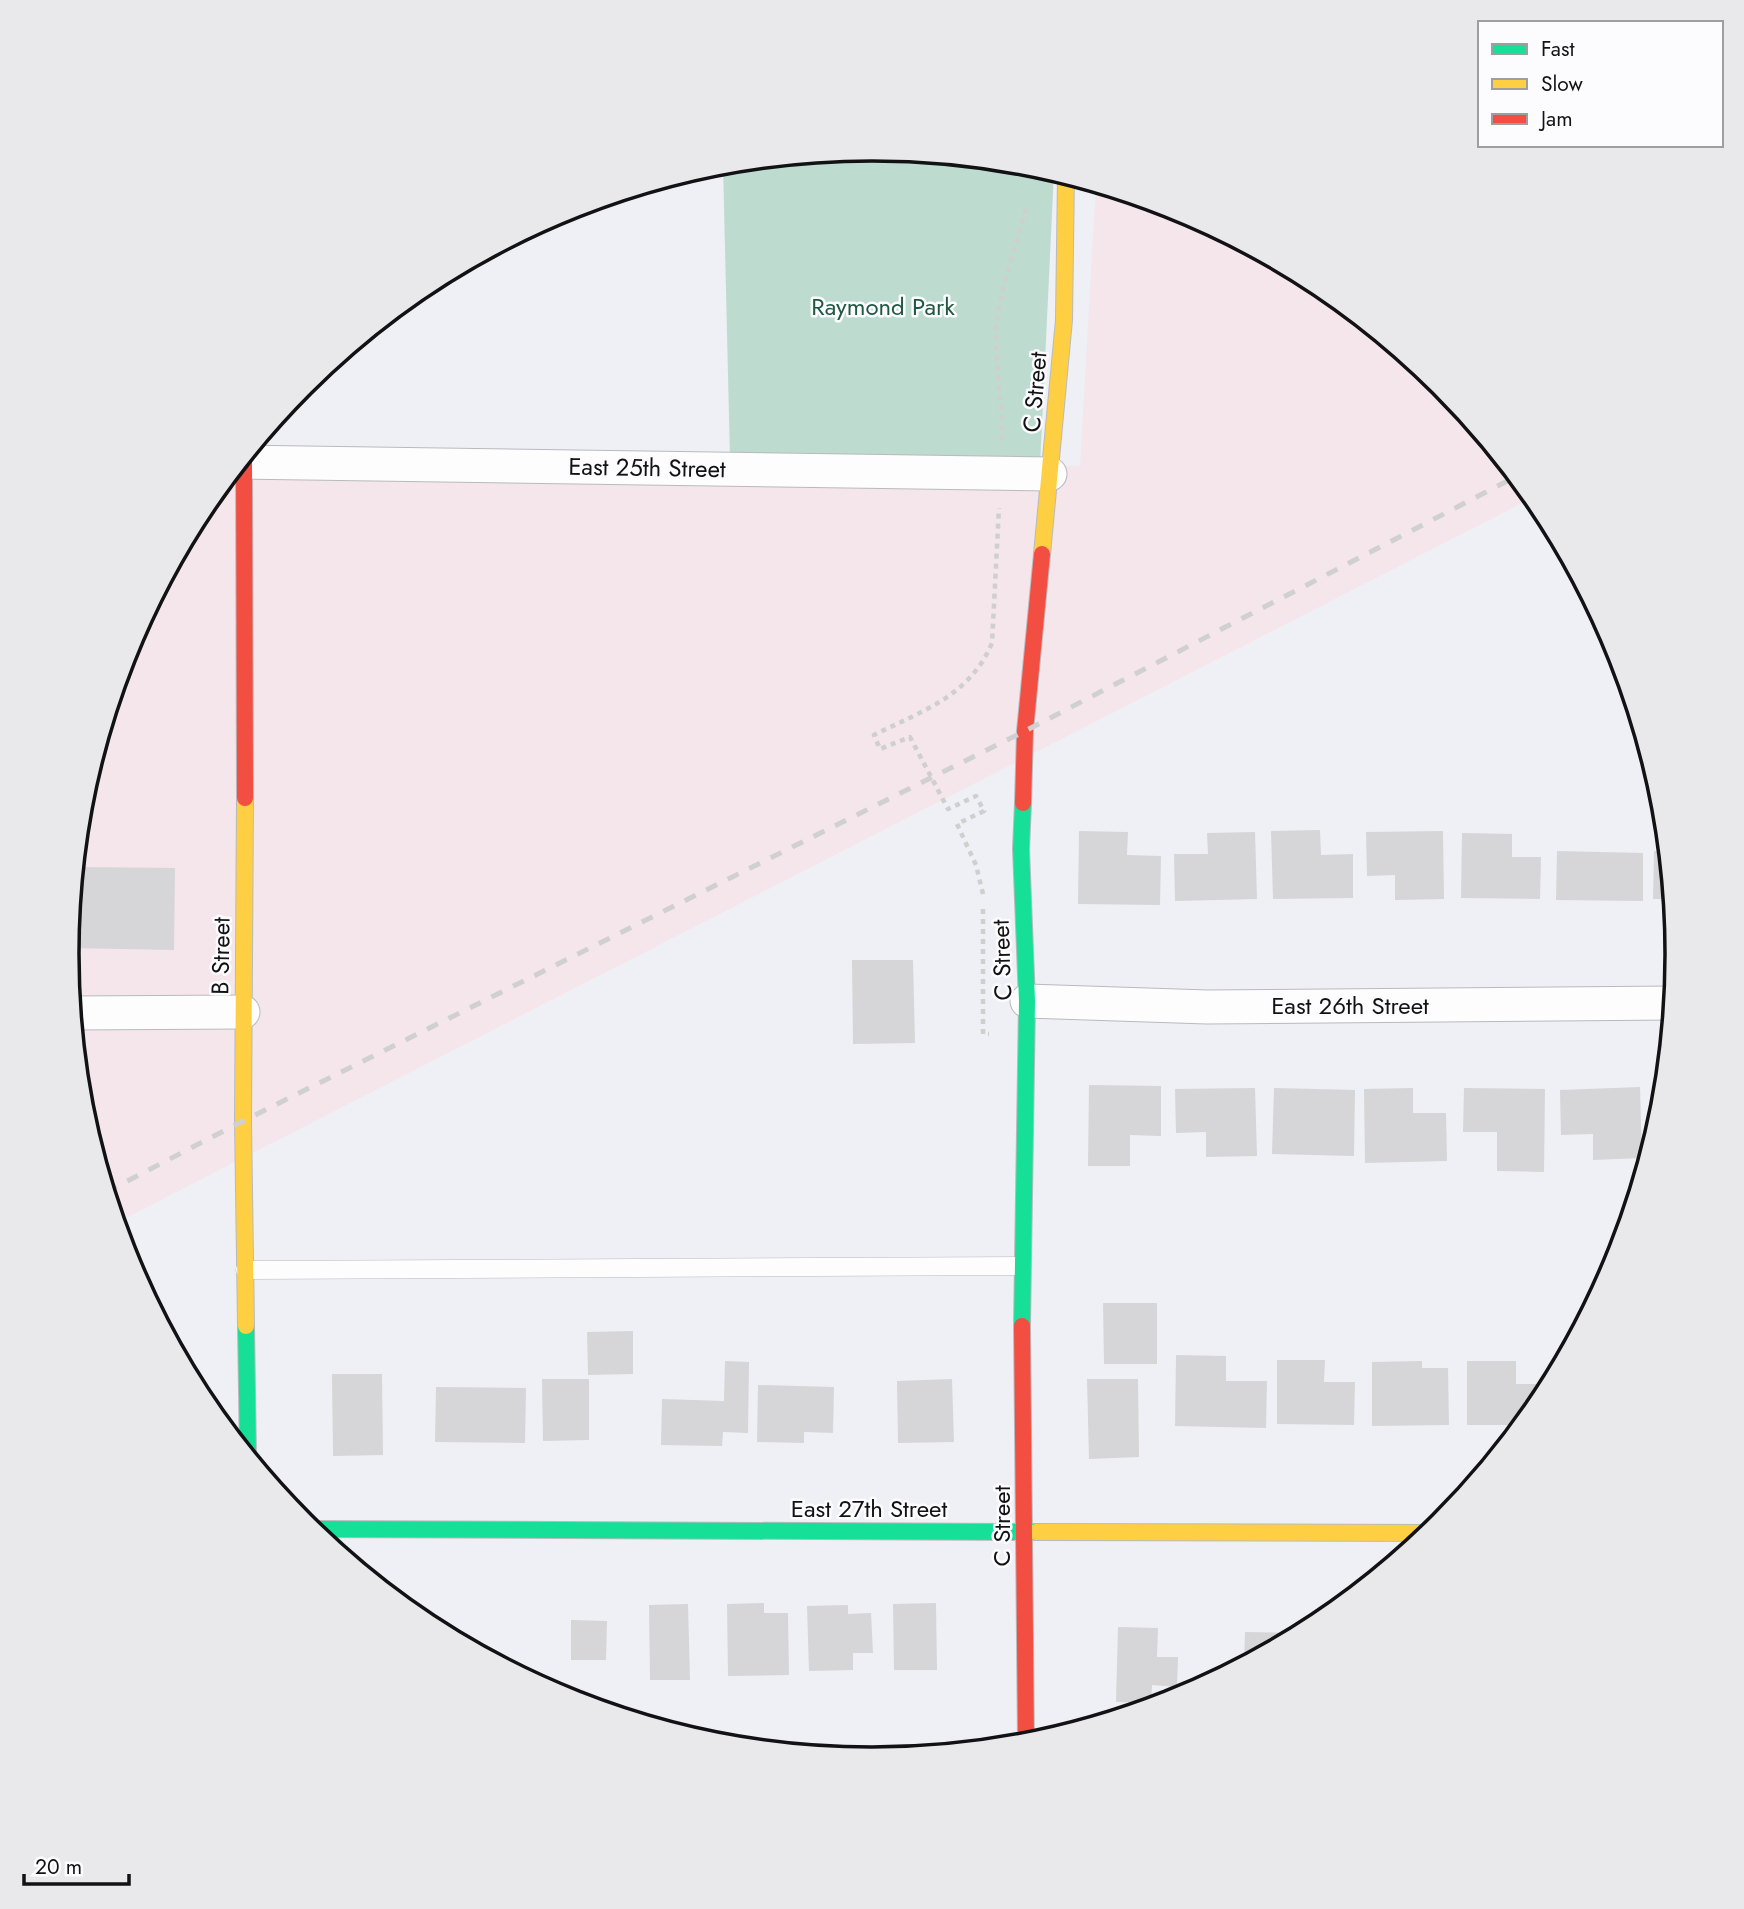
<svg xmlns="http://www.w3.org/2000/svg" width="1744" height="1909" font-family="Jost,sans-serif">
	<style>
		.industrial { fill: #f4e6ea }
		.green { fill: #bddbcf }
		.building { fill: #d6d5d7 }
		.lines { fill: none; stroke-linecap: round; stroke-linejoin: round }
		.lane-casing { stroke: #b9babd; stroke-width: 19 }
		.street-casing { stroke: #b9babd; stroke-width: 35 }
		.fast-casing { stroke: #b9babd; stroke-width: 18 }
		.slow-casing { stroke: #b9babd; stroke-width: 18 }
		.jam-casing { stroke: #b9babd; stroke-width: 18 }
		.path { stroke: #cfcfd0; stroke-width: 4.5; stroke-dasharray: 5 5; stroke-linecap: butt }
		.lane { stroke: #fdfdfe; stroke-width: 18 }
		.street { stroke: #fdfdfe; stroke-width: 33 }
		.fast { stroke: #16e098; stroke-width: 16 }
		.slow { stroke: #ffcf43; stroke-width: 16 }
		.jam { stroke: #f24e42; stroke-width: 16 }
		.rail { stroke: #d0d0d0; stroke-width: 5; stroke-dasharray: 12 12; stroke-linecap: butt }
		.labels { text-anchor: middle; stroke-width: 5; stroke-linejoin: round; paint-order: stroke }
		.park-label { font-size: 24px; fill: #1f5942; stroke: #fcfcfe }
		.street-label { font-size: 24px; fill: #121215; stroke: #fcfcfe }
		.rim { fill: none; stroke: #121215; stroke-width: 3.5 }
	</style>
	<rect width="100%" height="100%" fill="#eff0f5"/>
	<path class="industrial" d="M1096,185L1181,210L1320,285L1442,385L1534,497L116,1223L82,1111L67,955L82,797L128,646L202,507L249,450L1080,466Z"/>
	<path class="green" d="M872,149L1030,165L1054,172L1040,466L730,459L723,164Z"/>
	<g class="building">
		<path d="M1320,830L1321,855L1353,854V898L1273,899L1271,831Z"/>
		<path d="M1079,831L1128,832L1127,855L1161,856L1160,905L1078,904Z"/>
		<path d="M1443,831L1444,899L1395,900V875L1367,876L1366,832Z"/>
		<path d="M1255,832L1257,899L1175,901L1174,854H1208L1207,833Z"/>
		<path d="M1462,833L1512,834V857H1541L1540,899L1461,898Z"/>
		<path d="M1557,851L1643,853V901L1556,900Z"/>
		<path d="M1654,851H1667L1672,899H1653Z"/>
		<path d="M75,867L175,868L174,950L67,948Z"/>
		<path d="M852,960H913L915,1043L853,1044Z"/>
		<path d="M1089,1085L1161,1086V1136L1130,1135V1166H1088Z"/>
		<path d="M1640,1087L1642,1158L1593,1160V1134L1561,1135L1560,1090Z"/>
		<path d="M1255,1088L1257,1156L1206,1157V1132L1176,1133L1175,1089Z"/>
		<path d="M1274,1088L1355,1090L1354,1156L1272,1154Z"/>
		<path d="M1413,1088V1113H1446L1447,1161L1365,1163L1364,1089Z"/>
		<path d="M1464,1088L1545,1089L1544,1172L1497,1171V1132H1463Z"/>
		<path d="M1657,1089H1664L1662,1112L1657,1128Z"/>
		<path d="M1103,1303H1157V1364H1104Z"/>
		<path d="M633,1331V1374L588,1375L587,1332Z"/>
		<path d="M1176,1355L1226,1356V1381H1267L1266,1428L1175,1426Z"/>
		<path d="M1277,1360H1325L1324,1382H1355L1354,1425L1277,1424Z"/>
		<path d="M725,1361L749,1362L748,1433L723,1432L722,1446L661,1445L662,1399L724,1401Z"/>
		<path d="M1422,1361V1368H1448L1449,1425L1372,1426V1362Z"/>
		<path d="M1467,1361H1516V1384H1545V1396L1523,1425H1467Z"/>
		<path d="M332,1374H382L383,1455L333,1456Z"/>
		<path d="M542,1379H589V1440L543,1441Z"/>
		<path d="M952,1379L954,1442L898,1443L897,1381Z"/>
		<path d="M1087,1379H1138L1139,1457L1089,1459Z"/>
		<path d="M758,1385L834,1387L833,1433L804,1432V1443L757,1442Z"/>
		<path d="M436,1387L526,1388L525,1443L435,1442Z"/>
		<path d="M764,1603V1613H788L789,1675L728,1676L727,1604Z"/>
		<path d="M936,1603L937,1670H894L893,1604Z"/>
		<path d="M688,1604L690,1680H650L649,1605Z"/>
		<path d="M848,1605V1614L871,1613L873,1653H853V1670L809,1671L807,1606Z"/>
		<path d="M571,1620L607,1621L606,1660H571Z"/>
		<path d="M1118,1627L1158,1628L1157,1657H1178L1177,1687L1152,1685L1151,1703L1116,1702Z"/>
		<path d="M1245,1632L1303,1633L1244,1664Z"/>
		<path d="M948,1750L949,1752L917,1756V1752Z"/>
	</g>
	<g class="lines">
		<g class="lane-casing">
			<path id="lane" d="M245,1270L1022,1266"/>
		</g>
		<g class="street-casing">
			<g id="street">
				<path d="M244,462L1050,474"/>
				<path d="M1027,1001L1207,1007L1673,1003"/>
				<path d="M72,1013L243,1012"/>
			</g>
		</g>
		<g class="fast-casing">
			<g id="fast">
				<path d="M246,1326L248,1457"/>
				<path d="M1022,1326L1027,1001L1021,849L1023,803"/>
				<path d="M308,1529L1036,1532"/>
			</g>
		</g>
		<g class="slow-casing">
			<g id="slow">
				<path d="M1042,554L1064,320L1066,176"/>
				<path d="M245,798L243,1121L246,1326"/>
				<path d="M1036,1532L1431,1533"/>
			</g>
		</g>
		<g class="jam-casing">
			<g id="jam">
				<path d="M244,456L245,798"/>
				<path d="M1023,803L1025,731L1042,554"/>
				<path d="M1022,1326L1026,1745"/>
			</g>
		</g>
		<g class="path">
			<path d="M1002,440C1003,397 991,350 999,308C1005,275 1017,241 1026,208"/>
			<path d="M983,894L976,865L957,824L984,811L976,796L948,809L910,737L880,749L874,735C922,711 970,696 992,643L999,508"/>
			<path d="M983,909V1034H989"/>
		</g>
		<use href="#lane" class="lane"/>
		<use href="#street" class="street"/>
		<use href="#fast" class="fast"/>
		<use href="#slow" class="slow"/>
		<use href="#jam" class="jam"/>
		<path class="rail" d="M106,1192L243,1121L1025,731L1517,476"/>
	</g>
	<g class="labels">
		<g class="park-label">
			<text x="883" y="315">Raymond Park</text>
		</g>
		<g class="street-label">
			<text transform="translate(1035 392) rotate(-85)" y="8">C Street</text>
			<text transform="translate(647 468) rotate(1)" y="8">East 25th Street</text>
			<text transform="translate(221 956) rotate(-89)" y="8">B Street</text>
			<text transform="translate(1002 960) rotate(-92)" y="8">C Street</text>
			<text x="1350" y="1014">East 26th Street</text>
			<text x="869" y="1517">East 27th Street</text>
			<text transform="translate(1002 1526) rotate(-90)" y="8">C Street</text>
		</g>
	</g>
	<path d="M0 0H1744V1909H0ZM79 954a793 793 0 1 1 1586 0a793 793 0 1 1-1586 0Z" fill="#e9e9eb" fill-rule="evenodd"/>
	<path class="rim" d="M79 954a793 793 0 1 1 1586 0a793 793 0 1 1-1586 0Z"/>
	<rect x="1478" y="21" width="245" height="126" fill="#fcfcfe" stroke="#9e9ea1" stroke-width="2"/>
	<rect x="1492" y="44" width="35" height="10" fill="#16e098" stroke="#9e9ea1" stroke-width="2"/>
	<text x="1541" y="56" font-size="21" fill="#121215">Fast</text>
	<rect x="1492" y="79" width="35" height="10" fill="#ffcf43" stroke="#9e9ea1" stroke-width="2"/>
	<text x="1541" y="91" font-size="21" fill="#121215">Slow</text>
	<rect x="1492" y="114" width="35" height="10" fill="#f24e42" stroke="#9e9ea1" stroke-width="2"/>
	<text x="1541" y="126" font-size="21" fill="#121215">Jam</text>
	<path d="M24 1874v10h105v-10" fill="none" stroke="#121215" stroke-width="3.5"/>
	<text x="35" y="1874" font-size="21" fill="#121215" stroke="#fcfcfe" stroke-width="5" paint-order="stroke">20 m</text>
</svg>
